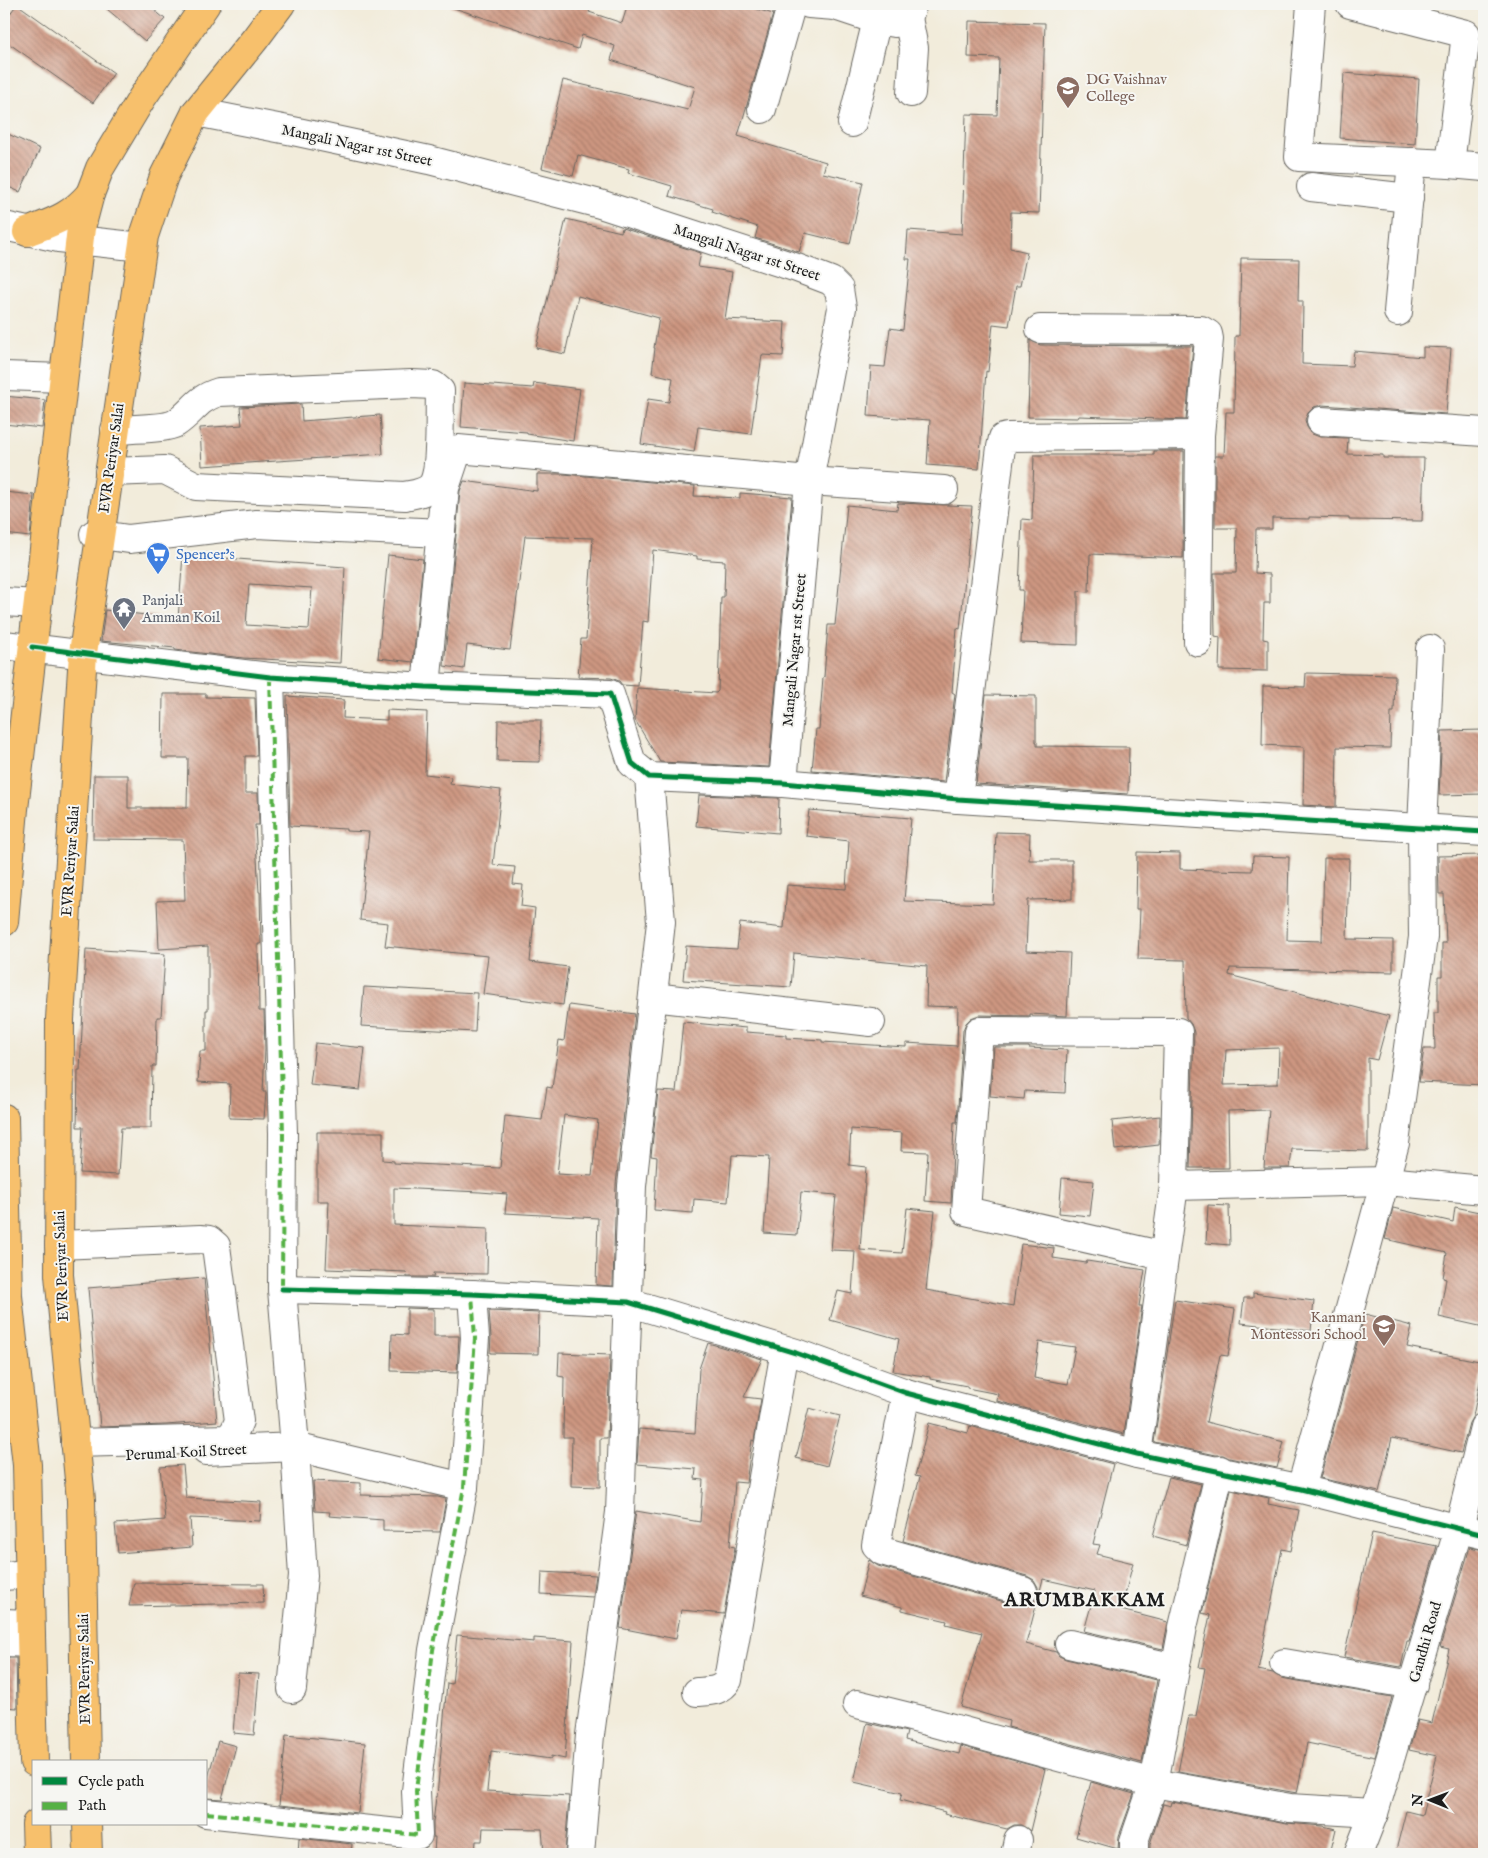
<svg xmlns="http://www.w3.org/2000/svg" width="1488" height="1858" font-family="'IM FELL English',serif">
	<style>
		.building { fill: url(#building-back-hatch); fill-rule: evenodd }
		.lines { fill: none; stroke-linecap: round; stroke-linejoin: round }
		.minor-casing { stroke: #67655f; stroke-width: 30 }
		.major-casing { stroke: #67655f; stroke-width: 30 }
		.minor { stroke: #fff; stroke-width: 28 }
		.major { stroke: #f7c06c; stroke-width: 28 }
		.quiet { stroke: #55b145; stroke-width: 4; stroke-dasharray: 8 4; stroke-linecap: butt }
		.cycleway-casing { stroke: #f6f6f2; stroke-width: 8 }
		.cycleway { stroke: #00873e; stroke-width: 5 }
		.labels { text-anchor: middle; stroke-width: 4; stroke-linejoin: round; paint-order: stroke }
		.education-label { font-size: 15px; fill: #785e54; stroke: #f6f6f2; text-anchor: start }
		.street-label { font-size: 15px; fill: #1c1c1c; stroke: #f6f6f2 }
		.shop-label { font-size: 15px; fill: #366cbe; stroke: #f6f6f2; text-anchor: start }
		.worship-label { font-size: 15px; fill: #5b616d; stroke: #f6f6f2; text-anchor: start }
		.district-label { font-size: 20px; font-weight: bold; letter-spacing: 1px; fill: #1c1c1c; stroke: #f6f6f2 }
	</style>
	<defs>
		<pattern id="building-back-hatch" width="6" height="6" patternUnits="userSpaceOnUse" patternTransform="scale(1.25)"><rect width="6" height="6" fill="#ce9781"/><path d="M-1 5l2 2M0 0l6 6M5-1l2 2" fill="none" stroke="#a67a69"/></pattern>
	</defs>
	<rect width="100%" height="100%" fill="#f6f6f2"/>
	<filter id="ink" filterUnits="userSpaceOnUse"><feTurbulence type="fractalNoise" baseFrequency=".02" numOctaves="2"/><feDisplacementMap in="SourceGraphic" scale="10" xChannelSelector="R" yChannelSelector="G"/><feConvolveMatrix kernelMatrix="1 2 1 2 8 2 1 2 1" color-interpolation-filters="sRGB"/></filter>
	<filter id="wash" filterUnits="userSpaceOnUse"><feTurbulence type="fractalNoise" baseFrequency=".0096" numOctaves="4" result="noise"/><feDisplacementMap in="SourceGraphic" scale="20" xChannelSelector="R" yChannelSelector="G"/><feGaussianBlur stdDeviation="1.12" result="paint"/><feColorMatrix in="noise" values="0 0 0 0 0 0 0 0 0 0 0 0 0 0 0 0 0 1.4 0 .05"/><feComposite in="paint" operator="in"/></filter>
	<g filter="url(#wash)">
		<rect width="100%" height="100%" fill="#f2ecdb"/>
		<g id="blocks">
			<g class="building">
				<path d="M17,4L114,73L93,103L4,40V22Z"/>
				<path d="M101,4H147L165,19L145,41Z"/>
				<path d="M452,4H592L589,12L622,23L628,4H740L773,14L738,136L826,162L823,173L863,182L850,244L805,233L799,252L755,238L758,227L712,212L713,209L669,196L672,186L628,173L629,169L578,155L573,176L542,168L563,80L688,110L695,87L611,60L615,46L582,35L578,49L451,7Z"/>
				<path d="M969,21L1045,23L1039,213L1011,212L1010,248L1027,252L1020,286H1016L1009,326L993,324L988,372L986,371L979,469L927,465L930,420L868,416L871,366L885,367L890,328L903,330L910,259H906L908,230L962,234L966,114L997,115L999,58L968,57Z"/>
				<path d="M1344,73L1419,79L1415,144L1340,138Z"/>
				<path d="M4,132L40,149L20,192L4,185Z"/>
				<path d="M566,219L621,232L622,228L701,253L698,267L732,272L725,319L785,322L783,356L762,355L751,434L698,427L694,452L641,444L648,399L669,402L673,378L652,373L655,348H654L659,318L578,296L565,354L536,348Z"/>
				<path d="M1241,258L1299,259L1298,301H1303L1302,364L1352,366L1354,351L1423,357V347L1451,348L1446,414L1322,405L1314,407L1308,413L1305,420L1307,427L1312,434L1320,437L1348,438L1347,454L1383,455V458H1424L1422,521L1349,520V518L1309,517V519L1272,518V529H1256L1255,573L1270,574V603H1264L1263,639L1268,640V671L1219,670L1220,637L1215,636L1214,573H1236L1237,528H1215V456H1224L1226,412H1234L1235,336H1239Z"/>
				<path d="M1030,340L1040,345L1193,346L1186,420L1079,416L1078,418L1028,417Z"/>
				<path d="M464,383L533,388L534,383L580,389L573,441L527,434V432L461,427Z"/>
				<path d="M4,396L45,400L42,428L4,424Z"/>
				<path d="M301,404L302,421L380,415L383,454L202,466L200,428L242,425L240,407Z"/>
				<path d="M1154,451H1184L1183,558L1090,554L1089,592L1078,591V645L1021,643L1023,590H1019L1022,519L1032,520L1034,455H1154Z"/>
				<path d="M537,474H564L695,486L694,496L740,498V493L792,497L769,767L660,762L635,720L637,688L716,693L718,691L721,597H724L725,561L697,559V556L653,550L648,622L643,621L638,686L622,685L619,681L611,678L578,677L581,639H586L593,538L525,536L510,650L467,645L464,669L444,666L460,491L464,481L537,491Z"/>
				<path d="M4,492L34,495L30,537L4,534Z"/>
				<path d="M898,503L972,506L960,629L957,628L952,692L955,694L944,782L812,770L816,729H819L823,677H824L828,625H835L847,505L897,510Z"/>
				<path d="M183,555L345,567L340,663L243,658L175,650V648L101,641L105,610L178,619ZM249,584L312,588L309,629L246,625Z"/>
				<path d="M388,555L423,559L413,662L378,658Z"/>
				<path d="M1306,673L1395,675L1394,712H1391L1390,748L1337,747L1336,807L1303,805L1304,747L1262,745L1263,686L1305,687Z"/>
				<path d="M163,694H206V697L255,698L257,756H245V793H258L259,825H255L259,892H260L261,944H258L259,1011H264L265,1049L263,1092H266L264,1119L229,1118L230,1084L198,1082L200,1051H206V1010H208V946L159,949L157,901L185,900L183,840L93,839L94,775H128V808H187L188,758H162Z"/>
				<path d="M986,695L1036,696V742H1037V746L1129,747L1128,794L976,784Z"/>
				<path d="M287,696L344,700L343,718L387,720V710L427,712L425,774L451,777L450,784L501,790L493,865L515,867L513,884L523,885L521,906L535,908L530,962L568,967L563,1005L483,994L488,956L385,946L388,923L360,920L369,832L346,831V829L290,826Z"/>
				<path d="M498,720H541L540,762L497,761Z"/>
				<path d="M1484,730V794L1439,795L1442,731Z"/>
				<path d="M699,795L779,798L778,833L696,826Z"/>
				<path d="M809,810L911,818L904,901L993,904L996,832L1030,833L1029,860H1072V899L1028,900L1026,951L1070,953L1067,1016L1030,1014V1016L979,1015L971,1018L966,1023L963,1030L957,1122H954L951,1203L925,1201L928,1152L901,1151L902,1133L851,1129L849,1165L866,1167L860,1250L902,1253L907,1208L935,1211L926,1290L1013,1306L1021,1244L1054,1248L1053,1258L1086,1263L1087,1261L1145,1270L1139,1306H1142L1124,1434L997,1401L998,1394L967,1388V1386L930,1379V1377L893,1371L899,1339L830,1320L838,1291L852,1294L855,1251L831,1250L836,1195L801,1192L797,1235L764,1233L769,1157L732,1155L728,1202L694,1199L693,1213L654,1210L657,1157L651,1156L658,1091L676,1092L683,1022L746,1028V1032L786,1035V1038L822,1040V1042L906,1047V1043L957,1046L958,1007L926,1006L927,966L794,953L791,987L683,980L686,946L737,949L740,923L784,928L787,885L846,889L849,841L806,836ZM1039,1342L1075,1347L1068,1384L1034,1378Z"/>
				<path d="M1137,852L1180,853V869L1252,871L1253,856L1289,857L1287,940L1322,941L1324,858H1349L1347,939L1393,940V972L1230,968L1229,975L1389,1016L1377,1060L1368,1058V1151L1292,1149L1290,1168H1264L1269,1110L1228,1111L1229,1168H1190L1194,1032L1191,1024L1186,1018L1185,960L1138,959L1140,909H1136ZM1279,1048L1278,1084L1224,1085L1226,1050Z"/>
				<path d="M1483,855L1484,1085L1419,1082L1424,1049H1435L1434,1013H1438V976H1442V943H1446L1444,894H1439L1438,856Z"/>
				<path d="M86,949L165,954L161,1017H157L156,1066H152L151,1128H121L118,1175L80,1173L83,1127H77L78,1070H80Z"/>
				<path d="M364,987L477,993L475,1032L361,1026Z"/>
				<path d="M569,1005L635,1014L616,1184L613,1286L596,1285L598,1218L505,1213L507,1194L480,1192L394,1188V1225L488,1229L487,1274L433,1273L434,1277H407L406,1272L326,1269L329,1201H317V1132H383V1160L394,1161V1163L500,1168L505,1116L542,1120L547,1087L552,1088L559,1040L564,1041ZM564,1115L598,1120L592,1176L557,1174Z"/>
				<path d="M315,1043L365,1048L360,1090L310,1085Z"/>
				<path d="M994,1047H1029V1048L1067,1050L1065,1093L1025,1091L1024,1099L990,1096Z"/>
				<path d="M1160,1116L1159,1145L1115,1150L1112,1121Z"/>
				<path d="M1062,1178L1094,1181L1090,1216L1059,1213Z"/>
				<path d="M1208,1205L1229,1206L1230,1245L1206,1243Z"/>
				<path d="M1455,1207L1484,1213V1327L1439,1317L1446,1279L1443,1278L1447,1253L1385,1239L1393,1208L1453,1222Z"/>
				<path d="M204,1278L217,1421L166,1425L100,1427L88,1288Z"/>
				<path d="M1253,1293L1314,1301L1311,1331L1241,1323L1244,1298H1253Z"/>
				<path d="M1175,1300L1235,1309L1228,1356L1220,1355L1206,1422L1284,1442L1277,1468L1229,1458L1223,1455H1216L1154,1442Z"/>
				<path d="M407,1308L434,1309V1336H459L457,1373L391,1371L392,1334L407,1335Z"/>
				<path d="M489,1311L539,1313L538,1354L490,1353L491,1337Z"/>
				<path d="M1365,1314L1412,1326L1407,1347L1484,1362L1473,1416L1469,1423L1461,1453L1392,1438L1379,1492L1320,1478Z"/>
				<path d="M708,1343L762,1359L744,1397L761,1399L754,1441L752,1440L746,1483L735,1482L730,1546L735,1547L724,1614L681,1610L676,1639L620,1628L636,1511L700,1522L703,1480L695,1479L696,1469L637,1464L639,1429L695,1433L699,1369Z"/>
				<path d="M559,1353L610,1355L607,1438H600V1487L571,1486L572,1437H563L564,1377L558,1376Z"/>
				<path d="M809,1408L840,1416L827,1466L796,1458Z"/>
				<path d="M929,1423L968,1433L970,1426L1113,1464L1093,1544L1100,1545L1097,1554L1133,1563L1121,1610L1168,1622L1163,1649L1084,1631L1095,1591L1043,1579L1026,1644L1056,1652L1059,1656L1066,1659L1157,1680L1142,1763L1008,1727L1009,1721L961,1707L982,1633L946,1624L947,1621L902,1610V1607L860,1596L869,1560L878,1566L1019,1606H1027L1034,1602L1038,1596V1587L1034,1580L1027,1576L903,1541L920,1477L915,1476Z"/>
				<path d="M183,1465L186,1498L261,1502L260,1521L190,1518L192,1547L118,1553L115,1524L165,1520L160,1467Z"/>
				<path d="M1169,1477L1201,1484L1186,1545L1153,1536Z"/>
				<path d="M313,1481L361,1483V1495L438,1497L446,1499L440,1532L383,1531V1520L329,1516L330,1512L315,1511Z"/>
				<path d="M1231,1490L1269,1498L1268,1504L1299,1510L1291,1551L1282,1549L1258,1670L1273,1673L1281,1678L1392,1697L1375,1757L1307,1743L1297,1793L1178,1772L1189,1716H1196L1205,1668L1199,1667L1210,1615L1202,1613Z"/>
				<path d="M1372,1533L1437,1546L1409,1641H1407L1401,1667L1344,1657Z"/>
				<path d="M1470,1547L1484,1550V1854H1395L1406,1811L1422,1815L1437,1756L1409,1750L1418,1720L1432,1723L1449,1649L1440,1647Z"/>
				<path d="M542,1572L596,1575L593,1597L541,1594Z"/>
				<path d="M134,1583L263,1584L264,1603L129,1606Z"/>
				<path d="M457,1635L534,1642V1638L573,1641L565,1759L551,1756V1759L491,1751L487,1791L569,1796L565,1854H544L542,1829L483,1828L482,1841H476L475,1854H434L435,1837H433V1823L436,1797H437L447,1683L452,1684Z"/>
				<path d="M4,1658H16L17,1708L4,1707Z"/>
				<path d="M238,1673L259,1674L254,1735L233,1733Z"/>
				<path d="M867,1723L907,1732L905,1740L959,1754L961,1746L1045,1769L1030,1831L1021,1825H1014L1007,1829L944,1814L945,1812L900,1800L902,1793L854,1782Z"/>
				<path d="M286,1735L365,1743L358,1813L279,1805Z"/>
				<path d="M218,1741L236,1746L222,1799L206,1798V1785Z"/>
				<path d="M1091,1782L1134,1794L1119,1836L1118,1849L1076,1837Z"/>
				<path d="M1172,1802L1287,1823L1323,1826L1336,1829L1330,1854H1150V1844L1163,1804L1171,1806Z"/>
				<path d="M299,1838L352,1844L351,1854H298Z"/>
			</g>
		</g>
	</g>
	<g filter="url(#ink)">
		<use href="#blocks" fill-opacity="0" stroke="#67655f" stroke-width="1"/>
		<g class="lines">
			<g class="minor-casing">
				<g id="minor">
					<path d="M809,4L835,6L877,20L895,23L908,18L913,4"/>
					<path d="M1311,4L1299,157L1450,164"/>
					<path d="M1350,4L1466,34L1450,164L1484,167"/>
					<path d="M908,18L914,48L911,93"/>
					<path d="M762,109L790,10"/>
					<path d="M196,112L293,131L429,160L600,204L797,268L831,281L839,289L842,308L809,481L783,783"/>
					<path d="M852,123L877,20"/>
					<path d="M1311,187L1409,198"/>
					<path d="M4,226L59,238L142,247"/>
					<path d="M1398,312L1412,162"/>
					<path d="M1040,329L1201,330L1208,334L1209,339L1200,435L1198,642"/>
					<path d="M4,376L63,378"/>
					<path d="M1321,421L1484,432"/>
					<path d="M109,472L165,470L196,486L405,496C414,494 427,493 433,484C442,469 439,411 440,391L433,385L411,384L219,392C196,399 194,411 176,423C167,429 128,429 115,430"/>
					<path d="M94,534L129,539L257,524L441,533"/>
					<path d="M4,602L37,604"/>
					<path d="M4,645L270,677L426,687L610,694L632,763L649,777L783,783L958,799L1484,832"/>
					<path d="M270,677L283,1133L282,1289L295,1447L303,1576L292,1689"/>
					<path d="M426,687L445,488L458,449L809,481L944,490"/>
					<path d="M958,799L1001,447L1003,438L1007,437L1200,435"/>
					<path d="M653,997L871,1022"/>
					<path d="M1174,1186L1386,1181L1484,1190"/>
					<path d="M59,1245L200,1239L209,1240L216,1246L239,1421L234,1432L227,1439L75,1443"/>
					<path d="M282,1289L472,1294L628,1302L796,1353L906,1393L1137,1454L1301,1489L1484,1535"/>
					<path d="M906,1393L876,1545L882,1551L1023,1591"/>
					<path d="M206,1451L295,1447L464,1487"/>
					<path d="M1137,1454L1174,1186L1178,1032L979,1031L966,1211L1164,1256"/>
					<path d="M1301,1489L1395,1143L1423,937L1422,828L1430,649"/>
					<path d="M4,1576L29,1574"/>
					<path d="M4,1623L30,1624"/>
					<path d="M4,1642L31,1643"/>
					<path d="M1069,1644L1175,1668"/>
					<path d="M1284,1663L1413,1685"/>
					<path d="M697,1692C709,1691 721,1692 728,1680L785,1350"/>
					<path d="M857,1704L934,1723L1154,1783L1290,1808L1374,1813"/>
					<path d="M206,1813L418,1835L416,1791L433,1650L464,1487L475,1338L472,1294"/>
					<path d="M580,1854L590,1735L620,1512L632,1186L661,922L649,777"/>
					<path d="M1015,1854L1018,1840"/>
					<path d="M1134,1854V1841L1154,1783L1183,1627L1220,1470"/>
					<path d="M1358,1854L1374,1813L1459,1528L1484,1427"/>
				</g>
			</g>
			<g class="major-casing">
				<g id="major">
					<path d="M27,232C55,221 70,217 90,194"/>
					<path d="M4,922L14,809L81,228L90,194L100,168L142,98L206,4"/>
					<path d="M4,1118L8,1296L27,1465L34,1762"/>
					<path d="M86,1762L81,1500L59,1275L60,1019L83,653L144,236L164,176L196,112L255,39L281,4"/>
					<path d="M36,1824L37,1854"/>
					<path d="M87,1824L88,1854"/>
				</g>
			</g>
			<use href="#minor" class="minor"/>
			<use href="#major" class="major"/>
			<g class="quiet">
				<path d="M270,677L283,1133L282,1289"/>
				<path d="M206,1813L418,1835L416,1791L433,1650L464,1487L475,1338L472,1294"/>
			</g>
			<g class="cycleway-casing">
				<g id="cycleway">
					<path d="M32,647L270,677L426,687L610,694L632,763L649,777L783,783L958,799L1484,832"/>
					<path d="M282,1289L472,1294L628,1302L796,1353L906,1393L1137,1454L1301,1489L1484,1535"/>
				</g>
			</g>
			<use href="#cycleway" class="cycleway"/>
		</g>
	</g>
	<defs>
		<g id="university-pin" transform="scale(1.25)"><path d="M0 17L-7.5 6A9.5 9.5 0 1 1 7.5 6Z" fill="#8d6e63" stroke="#f6f6f2"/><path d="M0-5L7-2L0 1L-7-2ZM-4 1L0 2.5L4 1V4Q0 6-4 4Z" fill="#fff"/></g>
		<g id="supermarket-pin" transform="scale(1.25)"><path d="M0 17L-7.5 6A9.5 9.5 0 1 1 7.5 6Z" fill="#3f7fe0" stroke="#f6f6f2"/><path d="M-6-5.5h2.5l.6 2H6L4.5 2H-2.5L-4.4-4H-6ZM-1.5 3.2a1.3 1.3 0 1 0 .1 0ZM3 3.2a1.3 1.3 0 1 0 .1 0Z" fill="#fff"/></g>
		<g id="temple-pin" transform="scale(1.25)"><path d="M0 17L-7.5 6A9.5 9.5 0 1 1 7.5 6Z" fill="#6b7280" stroke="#f6f6f2"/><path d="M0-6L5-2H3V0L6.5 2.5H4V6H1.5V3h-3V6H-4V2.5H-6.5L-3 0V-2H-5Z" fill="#fff"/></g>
		<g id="school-pin" transform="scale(1.25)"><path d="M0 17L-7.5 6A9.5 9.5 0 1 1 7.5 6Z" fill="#8d6e63" stroke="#f6f6f2"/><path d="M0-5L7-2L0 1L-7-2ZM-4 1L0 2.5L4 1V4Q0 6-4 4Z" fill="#fff"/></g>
	</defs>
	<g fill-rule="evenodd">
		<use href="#university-pin" x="1068" y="88"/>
		<use href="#supermarket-pin" x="158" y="554"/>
		<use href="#temple-pin" x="124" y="609"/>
		<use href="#school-pin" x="1384" y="1326"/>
	</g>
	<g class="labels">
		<g class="education-label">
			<text x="1086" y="84">DG Vaishnav<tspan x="1086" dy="17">College</tspan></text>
			<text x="1366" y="1322" text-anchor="end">Kanmani<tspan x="1366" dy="17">Montessori School</tspan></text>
		</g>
		<g class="street-label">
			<text transform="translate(357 145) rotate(12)" y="5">Mangali Nagar 1st Street</text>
			<text transform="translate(747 252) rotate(18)" y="5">Mangali Nagar 1st Street</text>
			<text transform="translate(111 458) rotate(-82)" y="5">EVR Periyar Salai</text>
			<text transform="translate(794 650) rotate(-85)" y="5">Mangali Nagar 1st Street</text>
			<text transform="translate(70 861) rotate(-86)" y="5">EVR Periyar Salai</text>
			<text transform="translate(61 1266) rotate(-92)" y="5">EVR Periyar Salai</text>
			<text transform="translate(186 1452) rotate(-3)" y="5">Perumal Koil Street</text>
			<text transform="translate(1425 1642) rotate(-74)" y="5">Gandhi Road</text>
			<text transform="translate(84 1669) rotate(-91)" y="5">EVR Periyar Salai</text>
		</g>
		<g class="shop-label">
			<text x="176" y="559">Spencer's</text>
		</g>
		<g class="worship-label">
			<text x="142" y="605">Panjali<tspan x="142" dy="17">Amman Koil</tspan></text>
		</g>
		<g class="district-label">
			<text x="1085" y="1606">ARUMBAKKAM</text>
		</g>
	</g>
	<rect width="1488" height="1858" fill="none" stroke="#f6f6f2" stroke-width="20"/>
	<rect x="32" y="1760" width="175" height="65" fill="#f6f6f2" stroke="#9f9f9c"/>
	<rect x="42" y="1777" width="25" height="8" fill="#00873e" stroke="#9f9f9c"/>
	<text x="78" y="1786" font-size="15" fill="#1c1c1c">Cycle path</text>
	<rect x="42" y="1802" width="25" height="8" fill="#55b145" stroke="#9f9f9c"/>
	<text x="78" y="1810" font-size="15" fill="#1c1c1c">Path</text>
	<g transform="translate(1430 1800) rotate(271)" stroke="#f6f6f2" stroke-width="4" paint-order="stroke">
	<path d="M0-4L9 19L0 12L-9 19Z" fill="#1c1c1c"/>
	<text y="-8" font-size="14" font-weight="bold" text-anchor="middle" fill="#1c1c1c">N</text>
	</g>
</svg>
